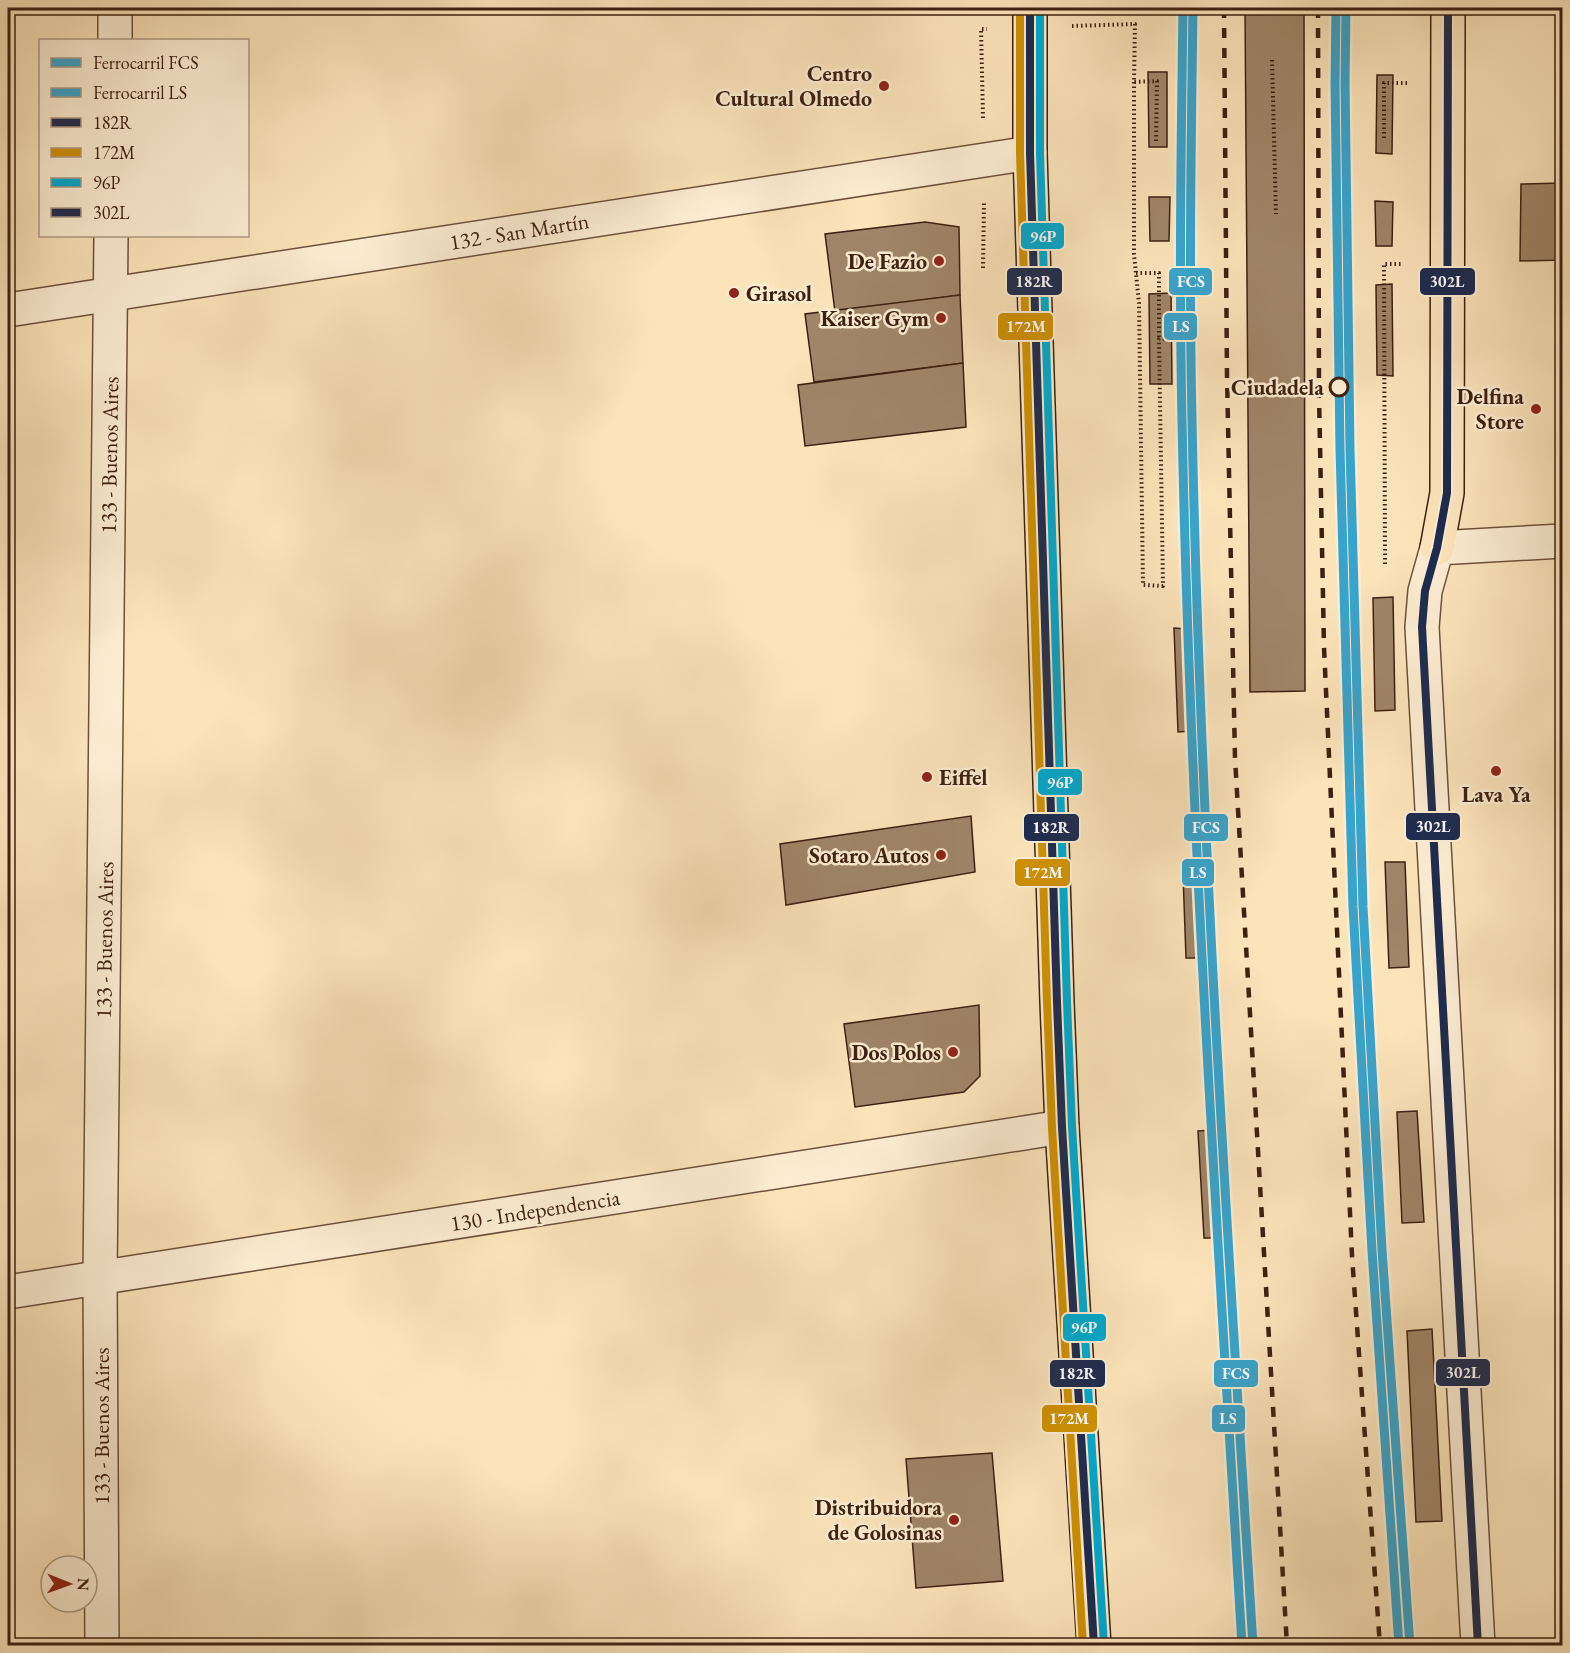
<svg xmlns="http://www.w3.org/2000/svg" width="1570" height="1653" font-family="'EB Garamond',serif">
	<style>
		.building { fill: #a08569; stroke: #3e2012; stroke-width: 1.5 }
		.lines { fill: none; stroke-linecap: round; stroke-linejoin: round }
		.minor-casing { stroke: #6d513c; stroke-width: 36 }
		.major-casing { stroke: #3e2012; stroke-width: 36 }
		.path { stroke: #3e2012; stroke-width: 4; stroke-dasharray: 1.5 3; stroke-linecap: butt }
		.minor { stroke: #fcedd2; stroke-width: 33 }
		.major { stroke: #fbe3ba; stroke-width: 33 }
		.rail { stroke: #3e2012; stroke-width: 4.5; stroke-dasharray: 10 10; stroke-linecap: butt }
		.bus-1-casing { stroke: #fcedd2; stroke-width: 12 }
		.bus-2-casing { stroke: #fcedd2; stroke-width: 12 }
		.bus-3-casing { stroke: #fcedd2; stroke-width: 12 }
		.bus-4-casing { stroke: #fcedd2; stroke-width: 12 }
		.bus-1 { stroke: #1d2b4f; stroke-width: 8 }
		.bus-2 { stroke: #ce9004; stroke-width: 8 }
		.bus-3 { stroke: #00a9ce; stroke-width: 8 }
		.bus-4 { stroke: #1d2b4f; stroke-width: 8 }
		.rail-1-casing { stroke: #fcedd2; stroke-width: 14 }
		.rail-2-casing { stroke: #fcedd2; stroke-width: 14 }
		.rail-1 { stroke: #38a4cc; stroke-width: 9 }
		.rail-2 { stroke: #38a4cc; stroke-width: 9 }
		.poi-dot { fill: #8f2418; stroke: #fcedd2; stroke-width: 2 }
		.stop-dot { fill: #fcedd2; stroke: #3e2012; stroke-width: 3 }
		.labels { text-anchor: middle; stroke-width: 5; stroke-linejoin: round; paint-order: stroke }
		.poi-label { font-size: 22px; font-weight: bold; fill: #3e2012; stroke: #fcedd2; text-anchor: end }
		.street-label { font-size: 22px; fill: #3e2012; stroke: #fcedd2 }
		.stop-label { font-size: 22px; font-weight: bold; fill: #3e2012; stroke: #fcedd2; text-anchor: end }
		.line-badge { stroke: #fcedd2; stroke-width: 2 }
		.badge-label { font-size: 16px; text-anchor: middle; font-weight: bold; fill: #fff }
	</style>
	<rect width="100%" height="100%" fill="#fbe3ba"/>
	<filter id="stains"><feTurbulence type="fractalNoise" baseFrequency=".00333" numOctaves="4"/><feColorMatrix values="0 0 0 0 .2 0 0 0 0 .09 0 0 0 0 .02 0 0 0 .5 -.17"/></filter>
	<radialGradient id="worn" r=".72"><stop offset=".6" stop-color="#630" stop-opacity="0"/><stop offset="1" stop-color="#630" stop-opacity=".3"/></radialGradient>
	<g class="building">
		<path d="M1245,8H1304L1305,691L1250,692Z"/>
		<path d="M1148,72H1167V147H1149Z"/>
		<path d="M1377,75H1393L1392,154L1376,153Z"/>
		<path d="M1562,183V260L1520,261L1521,184Z"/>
		<path d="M1149,197H1170L1169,241H1150Z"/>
		<path d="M1375,201L1393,202L1392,246H1376Z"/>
		<path d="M925,222L959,227L960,295L835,312L825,234Z"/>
		<path d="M1392,284L1393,376L1377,375L1376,285Z"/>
		<path d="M1171,293L1172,384H1150L1149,294Z"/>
		<path d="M960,295L963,363L814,382L805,314Z"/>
		<path d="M963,363L966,427L805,446L798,385Z"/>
		<path d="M1393,597L1395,710L1375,711L1373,598Z"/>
		<path d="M1174,628L1187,629L1191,731L1178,732Z"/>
		<path d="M971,816L975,872L786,905L780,844Z"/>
		<path d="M1385,862H1405L1409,967L1389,968Z"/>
		<path d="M1183,874H1198L1201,958H1186Z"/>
		<path d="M979,1005L980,1076L964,1092L855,1107L844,1024Z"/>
		<path d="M1417,1111L1424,1222L1402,1223L1397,1112Z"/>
		<path d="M1212,1130L1217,1238H1204L1198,1131Z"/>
		<path d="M1432,1329L1442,1521L1416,1522L1407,1331Z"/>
		<path d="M992,1453L1003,1581L916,1588L906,1459Z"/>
	</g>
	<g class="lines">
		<g class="minor-casing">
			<g id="minor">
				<path d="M115,40V8"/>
				<path d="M8,310L1030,153"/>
				<path d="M8,1292L1062,1127"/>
				<path d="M102,1646L100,1277L111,236"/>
				<path d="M1478,1646L1422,627L1425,591L1437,548L1562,541"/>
			</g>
		</g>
		<g class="major-casing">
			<g id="major">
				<path d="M1030,8V153L1057,1002L1062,1127L1094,1646"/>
				<path d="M1437,548L1447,493L1448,8"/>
			</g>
		</g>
		<g class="path">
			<path d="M1072,26L1135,24L1134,82L1157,81L1156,143"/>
			<path d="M1272,60L1276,214"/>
			<path d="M1134,82V254L1139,303L1143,585L1163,586L1159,339L1172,338"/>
			<path d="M983,118L981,29H987"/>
			<path d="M1384,138V83H1407"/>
			<path d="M983,268L984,203"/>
			<path d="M1136,273H1159V339"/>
			<path d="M1385,564L1384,264H1403"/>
		</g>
		<use href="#minor" class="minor"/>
		<use href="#major" class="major"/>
		<g class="rail">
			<path d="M1224,8L1227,376L1235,758L1287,1646"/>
			<path d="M1318,8L1319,394L1324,647L1352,1256L1380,1646"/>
		</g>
		<g class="bus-1-casing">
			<path id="bus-1" d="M1030,8V153L1057,1002L1062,1127L1094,1646"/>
		</g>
		<g class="bus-2-casing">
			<path id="bus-2" d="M1020,8V153L1047,1002L1052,1128L1083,1646"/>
		</g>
		<g class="bus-3-casing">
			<path id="bus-3" d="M1040,8V153L1067,1002L1072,1126L1104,1645"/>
		</g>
		<g class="bus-4-casing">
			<path id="bus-4" d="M1448,8L1447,493L1437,548L1425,591L1422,627L1478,1646"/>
		</g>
		<use href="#bus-1" class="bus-1"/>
		<use href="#bus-2" class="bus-2"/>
		<use href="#bus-3" class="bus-3"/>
		<use href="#bus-4" class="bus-4"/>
		<g class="rail-1-casing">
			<g id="rail-1">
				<path d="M1193,8C1191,145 1189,283 1192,420C1200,829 1228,1237 1253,1646"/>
				<path d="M1346,8L1345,83L1350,449L1363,907L1382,1250L1410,1646"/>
			</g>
		</g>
		<g class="rail-2-casing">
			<g id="rail-2">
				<path d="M1183,8C1181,145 1179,282 1182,420C1190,829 1218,1237 1242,1646"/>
				<path d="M1336,8L1335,83L1340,449L1353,907L1372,1251L1399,1646"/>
			</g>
		</g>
		<use href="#rail-1" class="rail-1"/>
		<use href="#rail-2" class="rail-2"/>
	</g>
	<g class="poi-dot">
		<circle cx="884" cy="86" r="6"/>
		<circle cx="939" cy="261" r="6"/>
		<circle cx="734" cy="293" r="6"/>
		<circle cx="941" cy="318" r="6"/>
		<circle cx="1536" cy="409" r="6"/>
		<circle cx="1496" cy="771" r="6"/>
		<circle cx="927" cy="777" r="6"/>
		<circle cx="941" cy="855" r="6"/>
		<circle cx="953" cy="1052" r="6"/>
		<circle cx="954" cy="1520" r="6"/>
	</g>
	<circle class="stop-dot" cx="1339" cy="387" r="9"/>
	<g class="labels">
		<g class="poi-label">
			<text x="872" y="81">Centro<tspan x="872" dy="25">Cultural Olmedo</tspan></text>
			<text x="927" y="269">De Fazio</text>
			<text x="746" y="301" text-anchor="start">Girasol</text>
			<text x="929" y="326">Kaiser Gym</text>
			<text x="1524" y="404">Delfina<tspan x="1524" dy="25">Store</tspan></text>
			<text x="939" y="785" text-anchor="start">Eiffel</text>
			<text x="1496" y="802" text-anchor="middle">Lava Ya</text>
			<text x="929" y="863">Sotaro Autos</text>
			<text x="941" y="1060">Dos Polos</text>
			<text x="942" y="1515">Distribuidora<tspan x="942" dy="25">de Golosinas</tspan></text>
		</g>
		<g class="street-label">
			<text transform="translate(519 231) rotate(-9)" y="8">132 - San Martín</text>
			<text transform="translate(109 455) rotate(-89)" y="8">133 - Buenos Aires</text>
			<text transform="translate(104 940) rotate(-89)" y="8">133 - Buenos Aires</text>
			<text transform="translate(535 1210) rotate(-9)" y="8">130 - Independencia</text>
			<text transform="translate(101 1426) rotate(-90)" y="8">133 - Buenos Aires</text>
		</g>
		<g class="stop-label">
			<text x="1324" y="395">Ciudadela</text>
		</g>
	</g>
	<g class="line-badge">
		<rect x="1020" y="222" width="45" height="28" rx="6" fill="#00a9ce"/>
		<rect x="1006" y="267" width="57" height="29" rx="6" fill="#1d2b4f"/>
		<rect x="1168" y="267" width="45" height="29" rx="6" fill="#38a4cc"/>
		<rect x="1419" y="267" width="57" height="29" rx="6" fill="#1d2b4f"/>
		<rect x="997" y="312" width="57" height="29" rx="6" fill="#ce9004"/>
		<rect x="1163" y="312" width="35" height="29" rx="6" fill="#38a4cc"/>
		<rect x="1037" y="768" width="46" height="28" rx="6" fill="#00a9ce"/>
		<rect x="1405" y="812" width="56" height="29" rx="6" fill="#1d2b4f"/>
		<rect x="1023" y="813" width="57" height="29" rx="6" fill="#1d2b4f"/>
		<rect x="1183" y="813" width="46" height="29" rx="6" fill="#38a4cc"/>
		<rect x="1014" y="858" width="57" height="29" rx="6" fill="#ce9004"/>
		<rect x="1181" y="858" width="34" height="29" rx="6" fill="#38a4cc"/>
		<rect x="1062" y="1313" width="45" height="29" rx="6" fill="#00a9ce"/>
		<rect x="1435" y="1358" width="56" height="29" rx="6" fill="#1d2b4f"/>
		<rect x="1213" y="1359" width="46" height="29" rx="6" fill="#38a4cc"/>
		<rect x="1049" y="1359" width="57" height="29" rx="6" fill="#1d2b4f"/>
		<rect x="1211" y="1404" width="35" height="29" rx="6" fill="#38a4cc"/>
		<rect x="1041" y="1404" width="57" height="29" rx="6" fill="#ce9004"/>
	</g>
	<g class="badge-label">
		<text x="1043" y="242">96P</text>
		<text x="1034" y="287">182R</text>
		<text x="1191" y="287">FCS</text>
		<text x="1447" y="287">302L</text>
		<text x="1026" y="332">172M</text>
		<text x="1181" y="332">LS</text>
		<text x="1060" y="788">96P</text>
		<text x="1433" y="832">302L</text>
		<text x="1051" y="833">182R</text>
		<text x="1206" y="833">FCS</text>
		<text x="1043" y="878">172M</text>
		<text x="1198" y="878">LS</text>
		<text x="1084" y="1333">96P</text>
		<text x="1463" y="1378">302L</text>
		<text x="1236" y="1379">FCS</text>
		<text x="1077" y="1379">182R</text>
		<text x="1228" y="1424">LS</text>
		<text x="1069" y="1424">172M</text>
	</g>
	<rect width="1570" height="1653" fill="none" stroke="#fbe3ba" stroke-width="30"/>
	<rect x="9" y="9" width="1552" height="1635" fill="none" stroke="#3e2012" stroke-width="3"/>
	<rect x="15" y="15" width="1540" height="1623" fill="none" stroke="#3e2012" stroke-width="1.5"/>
	<rect x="39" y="39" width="210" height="198" fill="#fcedd2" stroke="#b09b85" stroke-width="1.5"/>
	<rect x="51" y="58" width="30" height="9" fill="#38a4cc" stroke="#b09b85" stroke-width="1.5"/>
	<text x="93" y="69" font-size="18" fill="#3e2012">Ferrocarril FCS</text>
	<rect x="51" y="88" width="30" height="9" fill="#38a4cc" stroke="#b09b85" stroke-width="1.5"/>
	<text x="93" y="99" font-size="18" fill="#3e2012">Ferrocarril LS</text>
	<rect x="51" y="118" width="30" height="9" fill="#1d2b4f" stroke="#b09b85" stroke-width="1.5"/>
	<text x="93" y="129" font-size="18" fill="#3e2012">182R</text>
	<rect x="51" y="148" width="30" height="9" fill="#ce9004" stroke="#b09b85" stroke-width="1.5"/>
	<text x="93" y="159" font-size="18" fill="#3e2012">172M</text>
	<rect x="51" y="178" width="30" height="9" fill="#00a9ce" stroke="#b09b85" stroke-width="1.5"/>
	<text x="93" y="189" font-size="18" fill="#3e2012">96P</text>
	<rect x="51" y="208" width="30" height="9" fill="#1d2b4f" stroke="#b09b85" stroke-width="1.5"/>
	<text x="93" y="219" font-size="18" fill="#3e2012">302L</text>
	<g transform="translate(69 1584) rotate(91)"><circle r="28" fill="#fcedd2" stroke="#b09b85" stroke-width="1.5"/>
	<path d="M0-4.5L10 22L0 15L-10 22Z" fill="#8f2418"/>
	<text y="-9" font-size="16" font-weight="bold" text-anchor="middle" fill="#3e2012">N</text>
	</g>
	<rect width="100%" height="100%" filter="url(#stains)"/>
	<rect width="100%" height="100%" fill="url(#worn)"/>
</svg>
